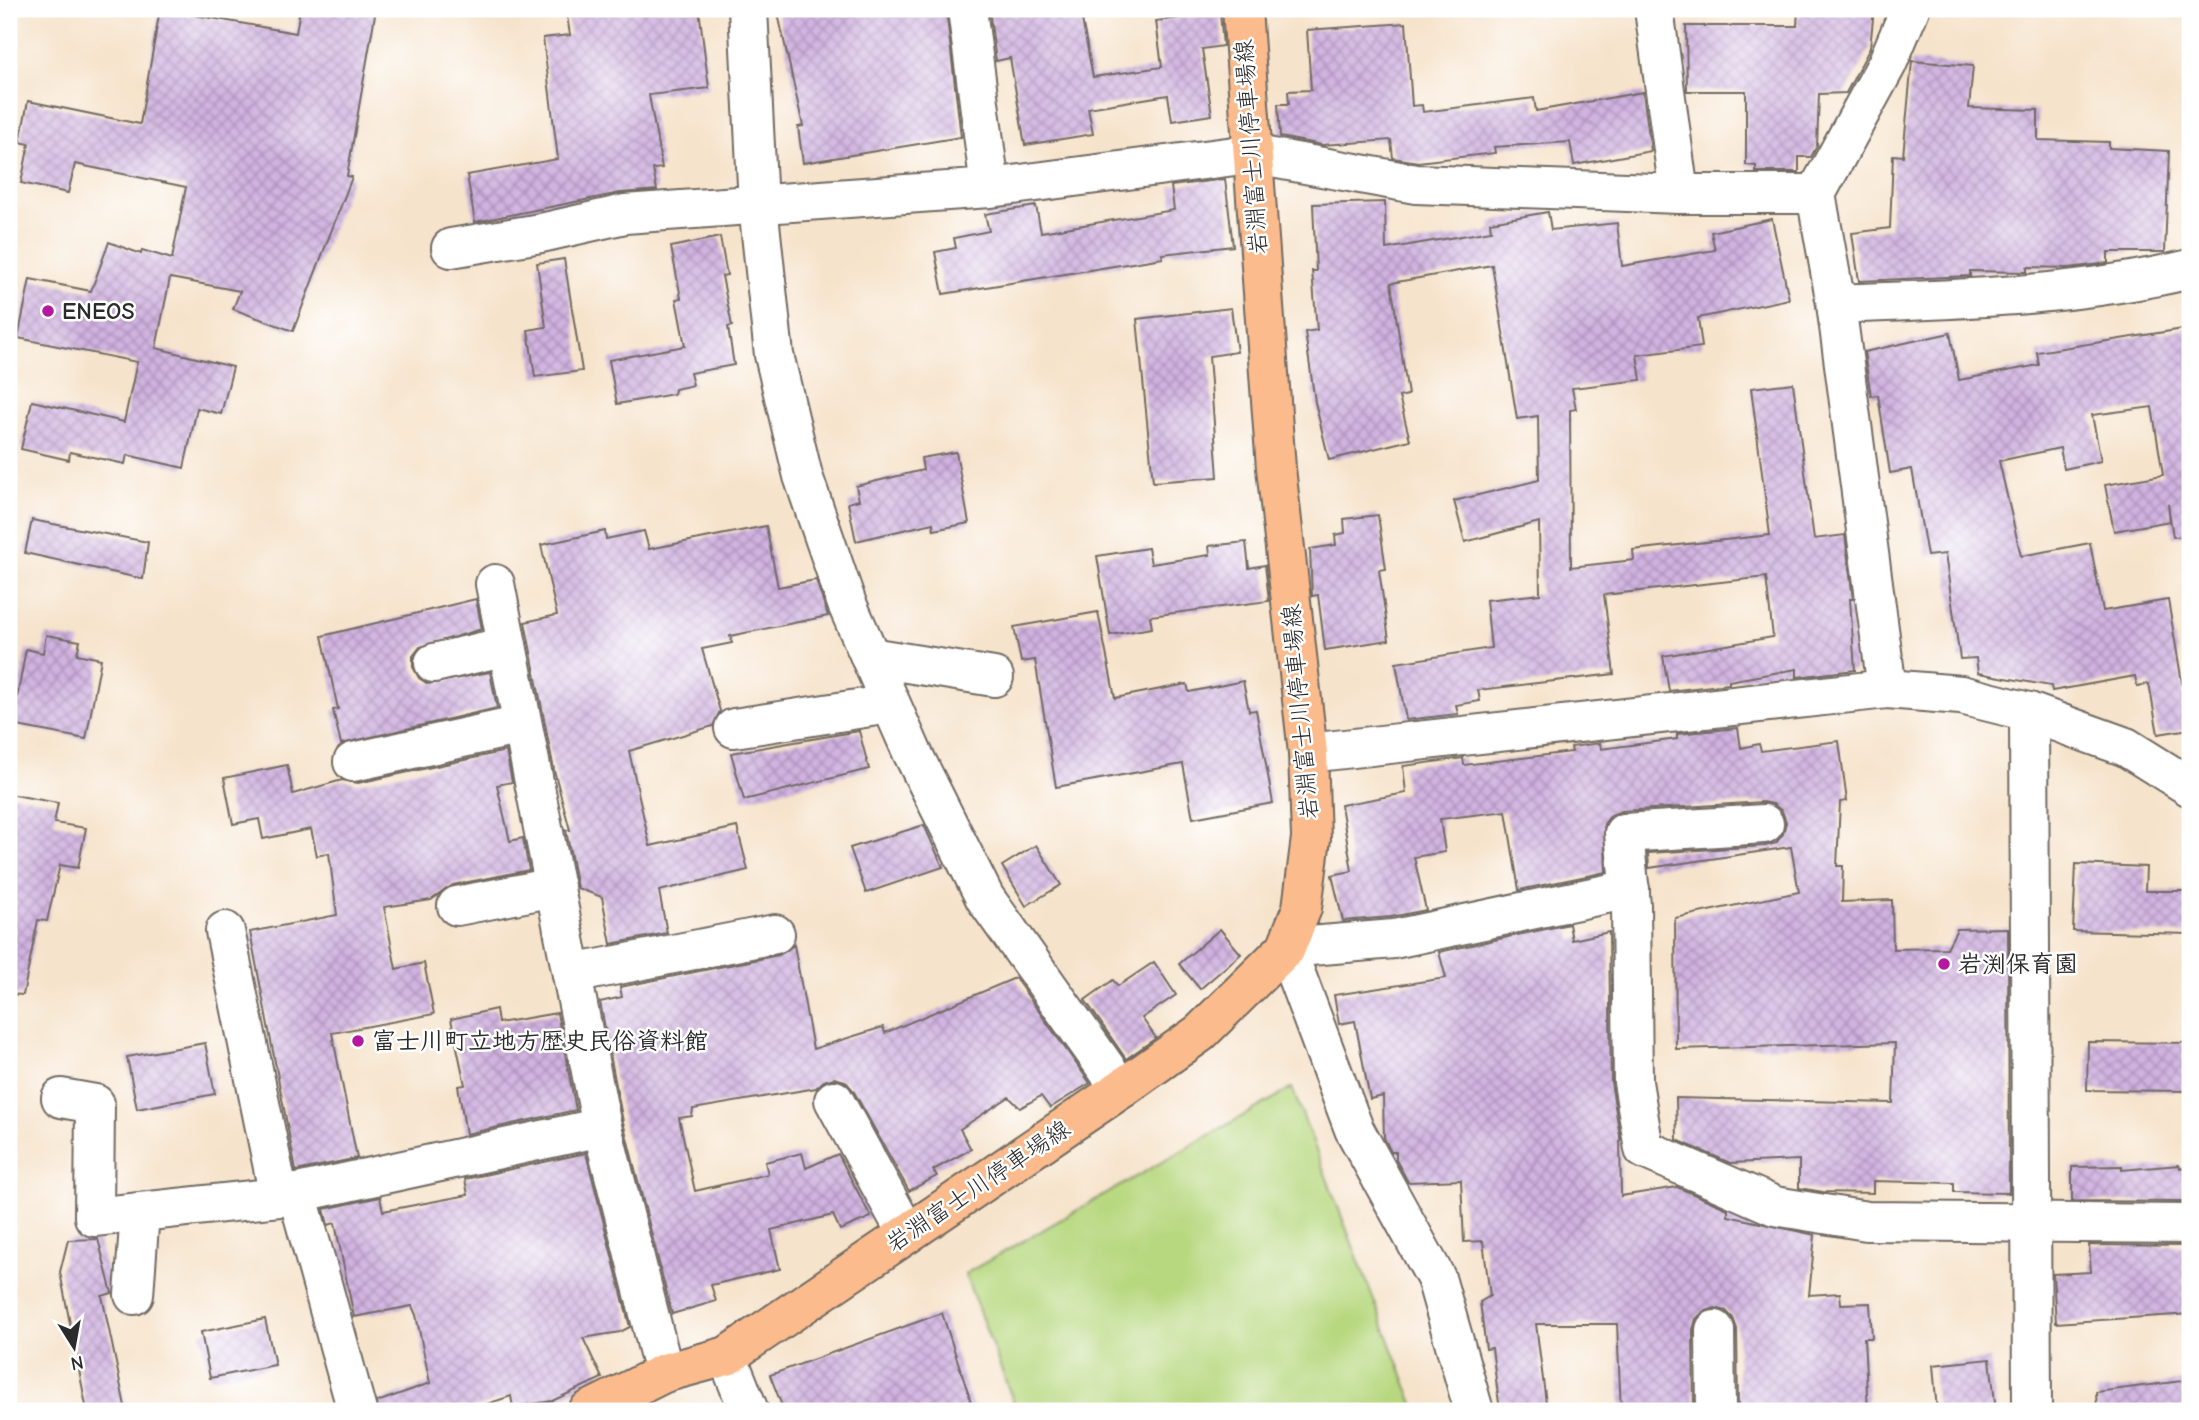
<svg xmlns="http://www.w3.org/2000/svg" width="2199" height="1420" font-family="'Comic Neue','Klee One',sans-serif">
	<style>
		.pitch { fill: #b7d87f; stroke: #718255; stroke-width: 2 }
		.building { fill: url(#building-cross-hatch) }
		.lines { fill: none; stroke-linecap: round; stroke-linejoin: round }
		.minor-casing { stroke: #726b63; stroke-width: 42 }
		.major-casing { stroke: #726b63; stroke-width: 42 }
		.minor { stroke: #fff; stroke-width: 38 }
		.major { stroke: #fbbb8c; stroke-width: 38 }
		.poi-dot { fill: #b5179e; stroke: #fff; stroke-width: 2.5 }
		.labels { text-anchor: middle; stroke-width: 5; stroke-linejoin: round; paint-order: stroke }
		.street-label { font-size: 24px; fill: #2b2b2b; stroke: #fff }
		.poi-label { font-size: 24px; font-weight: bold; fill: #2b2b2b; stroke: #fff; text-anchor: start }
	</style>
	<defs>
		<pattern id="building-cross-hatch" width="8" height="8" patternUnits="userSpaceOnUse" patternTransform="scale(1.75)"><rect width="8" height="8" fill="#d1b3e1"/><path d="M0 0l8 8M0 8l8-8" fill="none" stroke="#aa92b7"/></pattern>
	</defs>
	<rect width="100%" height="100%" fill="#fff"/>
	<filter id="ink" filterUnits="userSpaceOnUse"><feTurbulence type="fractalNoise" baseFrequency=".0143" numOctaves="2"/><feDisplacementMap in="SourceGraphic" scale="14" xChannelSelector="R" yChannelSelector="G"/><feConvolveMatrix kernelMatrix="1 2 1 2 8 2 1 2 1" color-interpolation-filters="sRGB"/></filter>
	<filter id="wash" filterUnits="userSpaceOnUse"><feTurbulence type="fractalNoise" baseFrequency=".00686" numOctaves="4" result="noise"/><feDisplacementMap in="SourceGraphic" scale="28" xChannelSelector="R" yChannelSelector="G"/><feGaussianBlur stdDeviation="1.57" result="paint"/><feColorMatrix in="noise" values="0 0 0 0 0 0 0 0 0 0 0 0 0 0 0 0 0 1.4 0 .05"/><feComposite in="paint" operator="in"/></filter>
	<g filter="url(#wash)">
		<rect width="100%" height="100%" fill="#f6e3cb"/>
		<path class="pitch" d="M1292,1088L1416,1409L1017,1411L965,1274Z"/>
		<g id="blocks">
			<g class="building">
				<path d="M160,9L296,33L300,9H376L347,176L352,177L293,331L233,309L240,291L170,278L156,348L233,367L221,414L197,408L184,468L127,455L125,464L70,452L69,460L21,449L32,401L124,422L137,362L18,338L30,279L91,291L109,242L141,254L142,250L172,259L186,187L75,164L68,193L21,183L29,144L20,142L28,101L140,124Z"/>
				<path d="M566,9H699L709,88L649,95L662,168L653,169L657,190L620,193L475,222L467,175L558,159L543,38L570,35Z"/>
				<path d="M777,9H946L961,137L803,163L798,127L803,126Z"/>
				<path d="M989,9H1080L1093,77L1162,67L1156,21L1220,13L1223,46L1202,49L1212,115L1172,121L1168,95L1088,108L1093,134L1025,145L1010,58L996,61Z"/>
				<path d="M1798,9H1874L1870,48L1846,93L1819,94L1817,146L1811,157H1799V172H1756V166L1746,165V91H1687L1686,26H1797Z"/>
				<path d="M1406,23L1412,106L1422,105L1423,112L1534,98L1536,111L1643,92L1651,151L1574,165L1570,142L1494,147L1495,153L1418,162L1393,158L1391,140L1322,145L1280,137L1278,104H1289L1288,91L1311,90L1307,30Z"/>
				<path d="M1912,61L1973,66L1969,108L2038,110V140L2109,142V148L2169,151L2165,252H2108V263L2069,268L2027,267V272L1970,271V276L1859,281L1852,233L1890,228L1893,155L1903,156Z"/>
				<path d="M1225,179L1233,246L1162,254L1163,258L943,294L935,252L956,248L954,238L989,231L985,214L1036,206L1041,232L1174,210L1171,186Z"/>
				<path d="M1385,202L1386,249L1491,231L1490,222L1548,212L1551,230L1617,223L1622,266L1715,250L1711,232L1772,219L1789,299L1698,318L1702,347L1637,355L1641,380L1572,388L1576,409L1570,410L1571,567L1634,560L1633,550L1770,535L1751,388L1793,383L1814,539L1845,535L1853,599H1850L1855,670L1797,677V669L1729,681V684L1669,691L1663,656L1773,637L1766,577L1604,595L1614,674L1478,690L1480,701L1456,705L1458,714L1406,720L1396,663L1491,648L1486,600L1540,594L1539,522L1465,542L1454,501L1539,480L1538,416L1517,419L1492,265L1391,283L1408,395L1399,397L1410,440L1329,460L1315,402L1305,332L1317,330L1312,271H1316L1313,204Z"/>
				<path d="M720,237L727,275L722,276L732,326L728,327L734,365L690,373L693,385L675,389L674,394L617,404L609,360L685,346L676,299L681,298L671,247Z"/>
				<path d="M564,259L582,371L535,377L528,330L546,327L537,263Z"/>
				<path d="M1231,308L1237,352L1209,356L1218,477L1153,482L1137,319Z"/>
				<path d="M2190,328V536L2173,537L2168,504L2170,521L2114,531L2105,485L2163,475L2152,407L2092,415L2101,461L2064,469L2060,448L1999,461L2021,556L2090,543L2103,611L2168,600L2190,729L2158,734L2149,684L2137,686L2135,676L2052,691L2051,686L1978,673L1976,658L1960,659L1945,554L1927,556L1912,469L1890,473L1878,395L1871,396L1864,352L1950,333L1959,380L2039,365L2037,352Z"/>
				<path d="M956,452L969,523L934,530L933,523L856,541L848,503L859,500L856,486L923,470L921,458Z"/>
				<path d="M1378,515L1386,569L1379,570L1389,640L1325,650L1318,595L1312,596L1310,549L1336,545L1335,535L1345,533L1344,519Z"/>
				<path d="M32,520L148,542L143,579L25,553Z"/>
				<path d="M766,526L778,587L816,580L828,616L730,636L732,643L702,649L720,711L713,726L629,751L650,846L737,827L748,870L659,891L667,933L611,944L602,897L577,888L566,830H570L554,770L525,622L557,615L541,545L605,531L606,539L644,531L649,549Z"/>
				<path d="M1246,542L1249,568L1265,565L1269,601L1150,616L1152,628L1110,635L1097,556L1148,548L1151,564L1210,555L1209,546Z"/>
				<path d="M476,599L482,629L420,647L413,656V667L419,678L428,684L490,672L497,708L341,744L333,710L338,709L322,636Z"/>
				<path d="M1098,612L1115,698L1187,684L1189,692L1243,681L1249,711L1256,710L1273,803L1193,818L1183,764L1056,787L1035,660L1021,662L1014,627Z"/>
				<path d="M46,635L80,641L77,654L101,659L86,739L12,725L26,649L43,653Z"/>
				<path d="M1738,728L1741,748L1759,744L1761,751L1839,741L1847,801L1840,802L1837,866H1843L1842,902L1892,900L1893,949L1947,948L1957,929L2008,928L2009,1193L1954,1192V1183L1873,1181V1193L1823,1192L1799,1188V1160L1730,1163L1677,1140L1676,1098L1893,1103L1895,1043L1676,1049L1675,918L1799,892L1791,847L1649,868L1648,853L1765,846L1776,843L1783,834L1786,822L1782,811L1773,804L1763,802L1622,811L1611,815L1604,824L1606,872L1519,890L1506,811L1440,819L1445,852L1414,857L1426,910L1391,917L1343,921L1332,875L1352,871L1341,805L1406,793L1403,766L1463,758L1464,765L1572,752L1571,747L1600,743L1601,749L1677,739V734Z"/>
				<path d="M859,731L869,769L744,800L731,753Z"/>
				<path d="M506,751L512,782L497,785L510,841L523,838L529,870L453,885L431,900L384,907L396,969L424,963L434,1014L332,1033L357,1158L296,1171L250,932L337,915L329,853L317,856L311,829L263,839L259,819L233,824L224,778L287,765L293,794L342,780L358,783Z"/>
				<path d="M9,794L58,803L54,823L86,828L78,868L60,865L47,921L38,920L23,995L9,994Z"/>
				<path d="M924,825L943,867L866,893L850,848Z"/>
				<path d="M1036,845L1061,885L1026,906L1002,866Z"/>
				<path d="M2076,864L2146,867L2145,891H2190V934L2073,931Z"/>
				<path d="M1569,924L1572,940L1609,932L1611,1082L1620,1136L1621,1196L1677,1187L1728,1209V1216L1815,1235L1809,1295L1840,1293L1841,1304L1870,1303L1872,1338H1864L1868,1411H1738L1737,1329L1733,1318L1726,1311L1715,1308L1703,1312L1696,1319L1693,1330L1694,1411H1621L1617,1324H1536L1547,1411H1500L1492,1348L1486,1349L1480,1302L1490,1296L1483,1241L1464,1242L1461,1180L1408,1182L1396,1160V1152H1391L1384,1138L1383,1096L1370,1099L1355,1021L1339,1024L1334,995L1446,978L1439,952Z"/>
				<path d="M1220,929L1241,954L1200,989L1179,964Z"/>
				<path d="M794,945L813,1049L883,1027L885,1033L1015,978L1090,1083L1050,1108L1041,1096L1020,1108L1009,1097L960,1129L971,1149L933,1170L937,1176L909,1191L853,1090L845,1081L834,1078L824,1081L816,1088L693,1109L692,1116L679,1118L695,1191L768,1174L765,1162L802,1153L806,1168L838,1154L871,1217L840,1230L833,1215L771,1230L780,1269L711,1285L716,1301L672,1314L623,1122L600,1002L622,997L620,987L779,955Z"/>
				<path d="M1154,962L1176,995L1142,1018L1156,1038L1126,1059L1085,1000L1113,980L1118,986Z"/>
				<path d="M496,1009L498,1023L557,1013L576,1110L466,1134L458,1086L465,1085L451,1019Z"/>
				<path d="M2088,1042L2190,1043V1091L2087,1090Z"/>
				<path d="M205,1043L215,1094L137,1109L127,1057Z"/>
				<path d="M586,1153L630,1327L620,1332L583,1338L602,1378L552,1401L513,1407L511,1396L466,1411H378L377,1402L430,1383L416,1315L412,1306L354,1317L335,1223L328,1225L324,1209L380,1197L383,1211L468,1195L465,1179Z"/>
				<path d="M2179,1165L2180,1168L2190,1167V1202L2072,1201V1167L2122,1166V1170Z"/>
				<path d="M98,1239L112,1293L102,1296L126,1411H87L60,1272L68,1240Z"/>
				<path d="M2089,1245L2190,1246V1314L2056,1323L2053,1274L2091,1272Z"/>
				<path d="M942,1313L974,1411H784L770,1375Z"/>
				<path d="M265,1319L275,1365L210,1378L201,1332Z"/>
				<path d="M1990,1359L1996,1411H1937L1933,1365Z"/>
				<path d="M2190,1380V1411H2097L2096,1392Z"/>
			</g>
		</g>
	</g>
	<g filter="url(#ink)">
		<use href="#blocks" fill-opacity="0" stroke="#726b63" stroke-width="2"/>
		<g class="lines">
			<g class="minor-casing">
				<g id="minor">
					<path d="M748,9L758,205L774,355L803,476L847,604L912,752L985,898L1121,1089"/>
					<path d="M967,9L990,188"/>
					<path d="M1654,9L1679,194"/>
					<path d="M451,248L541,233L625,214L990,188L1250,154L1416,184L1679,194H1816"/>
					<path d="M1836,304C1955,299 2074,297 2190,269"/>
					<path d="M495,584L602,1127L664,1373"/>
					<path d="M870,657L994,677"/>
					<path d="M434,663L507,646"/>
					<path d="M1887,689L1836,304L1816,194L1887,64L1910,9"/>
					<path d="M2029,712L2032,1411"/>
					<path d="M734,728L890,704"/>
					<path d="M1308,753L1887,689L1961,695L2029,712L2126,747L2190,787"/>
					<path d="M353,762L522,725"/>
					<path d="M1764,824L1624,833L1631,905L1633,1082L1644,1149L1775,1206L1867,1221L2190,1224"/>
					<path d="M457,906L555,887"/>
					<path d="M225,931L279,1197L297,1193"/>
					<path d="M572,974L775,934"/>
					<path d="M61,1098L95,1104L94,1217L279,1197"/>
					<path d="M834,1100L907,1234"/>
					<path d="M134,1295L140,1212"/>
					<path d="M1715,1330L1716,1411"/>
					<path d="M727,1356L749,1411"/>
					<path d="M357,1411L297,1193L602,1127"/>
					<path d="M1474,1411L1436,1278L1354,1129L1286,948L1394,939L1630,889"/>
				</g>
			</g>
			<g class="major-casing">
				<path id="major" d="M588,1411L664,1373L727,1356L1121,1089L1200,1033L1286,948L1302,908L1311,838L1308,753L1276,468L1242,9"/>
			</g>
			<use href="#minor" class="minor"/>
			<use href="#major" class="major"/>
		</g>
	</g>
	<g class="poi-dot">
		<circle cx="48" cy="311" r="7"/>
		<circle cx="1944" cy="964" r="7"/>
		<circle cx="358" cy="1041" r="7"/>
	</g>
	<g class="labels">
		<g class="street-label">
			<text transform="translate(1251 147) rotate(-94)" y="8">岩淵富士川停車場線</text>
			<text transform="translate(1300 712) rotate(-95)" y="8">岩淵富士川停車場線</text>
			<text transform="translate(978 1186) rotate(-34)" y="8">岩淵富士川停車場線</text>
		</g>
		<g class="poi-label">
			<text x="62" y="319">ENEOS</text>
			<text x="1958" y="972">岩渕保育園</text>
			<text x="372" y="1049">富士川町立地方歴史民俗資料館</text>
		</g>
	</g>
	<rect width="2199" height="1420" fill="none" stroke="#fff" stroke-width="35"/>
	<g transform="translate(74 1347) rotate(169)" stroke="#ffffff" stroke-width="5" paint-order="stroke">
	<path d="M0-5L12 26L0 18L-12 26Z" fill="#2b2b2b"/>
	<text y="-10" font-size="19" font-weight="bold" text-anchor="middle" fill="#2b2b2b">N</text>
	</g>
</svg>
